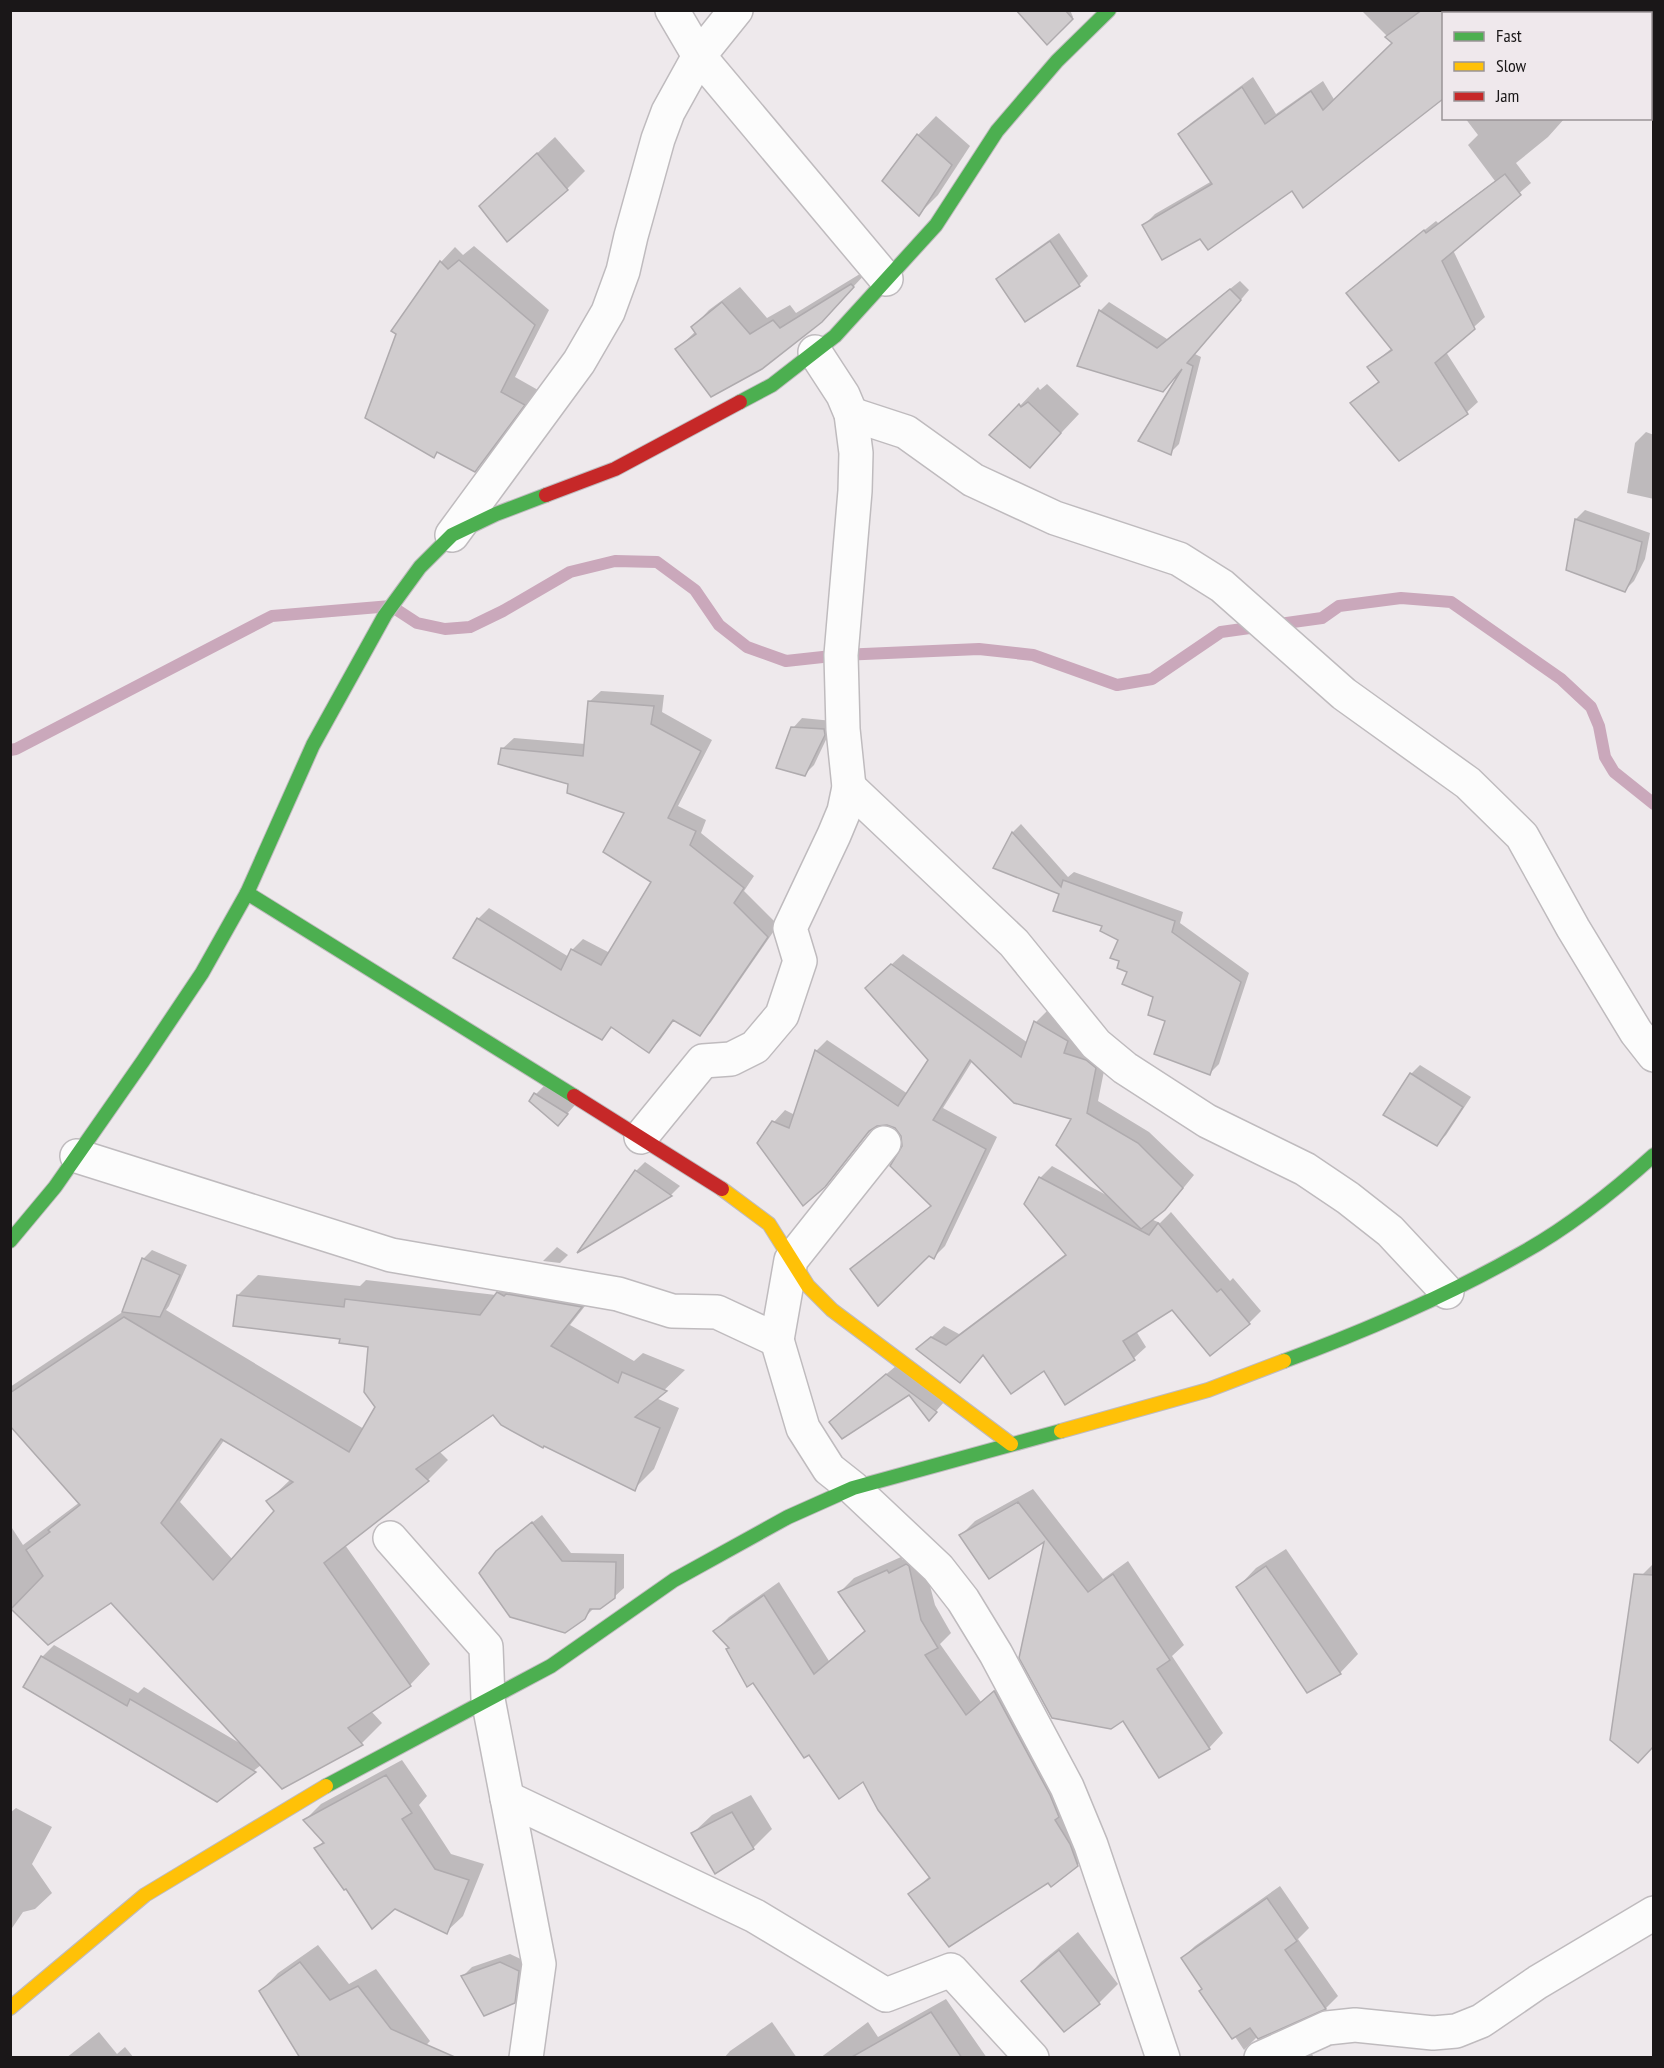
<svg xmlns="http://www.w3.org/2000/svg" width="1664" height="2068" font-family="'PT Sans Narrow',sans-serif">
	<style>
		.shadow { fill: #0003; fill-rule: evenodd }
		.lines { fill: none; stroke-linecap: round; stroke-linejoin: round }
		.stream { stroke: #caa8bb; stroke-width: 12 }
		.building { fill: #d0ccce; stroke: #afabae; stroke-width: 1.5; fill-rule: evenodd }
		.street-casing { stroke: #bfbbbe; stroke-width: 36 }
		.fast-casing { stroke: #bfbbbe; stroke-width: 16 }
		.slow-casing { stroke: #bfbbbe; stroke-width: 16 }
		.jam-casing { stroke: #bfbbbe; stroke-width: 16 }
		.street { stroke: #fcfcfc; stroke-width: 33 }
		.fast { stroke: #4caf50; stroke-width: 14 }
		.slow { stroke: #ffc107; stroke-width: 14 }
		.jam { stroke: #c62828; stroke-width: 14 }
	</style>
	<rect width="100%" height="100%" fill="#eee9ec"/>
	<g class="shadow">
		<path d="M1018,10H1070L1073,17L1047,43Z"/>
		<path d="M1364,10H1601L1597,14H1444V97L1303,206L1293,189L1201,237L1144,225L1155,214L1212,181L1180,134L1191,123L1253,77L1276,114L1323,81L1335,101L1394,43L1363,12Z"/>
		<path d="M936,116L970,146L938,195L919,214L918,135Z"/>
		<path d="M1465,118H1565L1548,137L1516,163L1531,183L1453,250L1485,317L1446,352L1478,402L1467,412L1352,403L1379,381L1369,367L1392,348L1348,293L1359,282L1436,221L1438,223L1495,181L1468,145L1478,135Z"/>
		<path d="M555,137L585,171L567,189L507,240L499,188Z"/>
		<path d="M1059,233L1088,276L1079,285L998,279L1007,270Z"/>
		<path d="M474,246L549,310L515,377L538,390L489,456L475,470L439,451L434,456L398,334L393,331L441,262L455,247L463,255Z"/>
		<path d="M868,269L869,270L821,321L677,349L696,331L693,327L709,310L740,287L767,318L790,305L796,313Z"/>
		<path d="M1240,281L1249,290L1195,354L1201,357L1179,444L1170,453L1182,369L1172,381L1100,311L1109,302L1167,339Z"/>
		<path d="M1047,384L1079,414L1030,466L992,435L1038,387L1040,390Z"/>
		<path d="M1646,432L1654,435V499L1627,493L1635,443Z"/>
		<path d="M1585,510L1650,533L1645,559L1634,581L1625,590L1568,569L1576,519Z"/>
		<path d="M601,691L664,695L662,712L712,740L678,806L706,820L701,833L754,876L744,891L778,925L711,1022L700,1034L675,1019L660,1040L649,1051L613,1027L601,1038L478,919L489,908L569,957L572,950L583,939L610,953L653,881L626,812L502,749L514,738L585,744L589,702Z"/>
		<path d="M802,718L833,721V725L814,765L805,774L793,728Z"/>
		<path d="M1021,824L1068,877L1074,872L1183,912L1180,923L1249,973L1219,1064L1210,1073L1167,1021L1155,996L1121,960L1120,939L1061,893L995,868L1013,832Z"/>
		<path d="M903,954L1028,1043L1036,1022L1047,1011L1079,1029L1107,1056L1098,1101L1149,1132L1194,1175L1176,1197L1151,1219L1160,1223L1171,1212L1230,1281L1233,1278L1261,1311L1249,1323L1173,1308L1136,1331L1146,1347L1134,1358L1045,1369L985,1354L960,1381L918,1349L944,1326L959,1334L1067,1253L1040,1178L1052,1166L1110,1197L1073,1118L973,1060L943,1108L997,1137L945,1246L934,1257L929,1255L852,1270L864,1258L932,1205L904,1147L903,1135L896,1127L888,1123L875,1125L836,1174L824,1186L774,1122L785,1110L795,1115L816,1051L827,1040L908,1094L930,1060L879,976Z"/>
		<path d="M1420,1065L1471,1097L1446,1135L1437,1144L1411,1074Z"/>
		<path d="M545,1085L576,1104L566,1115L536,1094Z"/>
		<path d="M645,1162L680,1186L671,1195L582,1248L636,1171Z"/>
		<path d="M557,1247L568,1255L560,1263L543,1261Z"/>
		<path d="M152,1250L187,1265L169,1306L166,1310L364,1429L377,1407L369,1345L342,1338L238,1295L258,1275L360,1286L366,1280L496,1295L518,1273L600,1287L570,1325L634,1361L643,1353L685,1370L656,1398L679,1408L654,1469L634,1489L493,1413L439,1451L448,1460L428,1480L345,1545L430,1664L410,1685L371,1711L382,1723L362,1743L282,1788L261,1765L217,1800L42,1657L54,1645L138,1693L144,1687L243,1745L111,1601L48,1643L10,1606V1525L23,1545L80,1502L10,1424V1387L124,1311L143,1259ZM225,1439L291,1479L268,1501L276,1511L233,1560L180,1502Z"/>
		<path d="M896,1366L944,1402L929,1419L909,1393L840,1413Z"/>
		<path d="M1033,1489L1103,1579L1128,1561L1184,1645L1172,1656L1223,1733L1209,1748L1124,1719L1021,1657L1046,1538L990,1577L961,1535L975,1521Z"/>
		<path d="M542,1515L571,1553L624,1554V1588L614,1597L594,1608L584,1618L507,1542Z"/>
		<path d="M1286,1549L1358,1654L1340,1673L1238,1587L1256,1568Z"/>
		<path d="M921,1551L935,1605L951,1633L940,1644L981,1702L1009,1678L1092,1851L1077,1865L1048,1881L910,1894L930,1876L864,1780L715,1631L729,1617L779,1582L829,1661L866,1630L840,1592L854,1578L901,1557L903,1560Z"/>
		<path d="M1654,1563V1745L1638,1761L1635,1582Z"/>
		<path d="M402,1760L427,1796L419,1805L451,1854L484,1864L463,1916L446,1932L346,1886L316,1848L324,1841L305,1820L321,1804Z"/>
		<path d="M751,1795L772,1829L753,1848L693,1833L712,1815Z"/>
		<path d="M16,1808L52,1827L32,1864L52,1893L35,1909L23,1912L10,1931V1813Z"/>
		<path d="M1280,1886L1309,1928L1298,1939L1338,1996L1326,2008L1256,2038L1244,2050L1182,1958L1195,1946Z"/>
		<path d="M1078,1932L1118,1984L1099,2003L1064,2030L1023,1981L1041,1962Z"/>
		<path d="M318,1945L349,1984L376,1969L430,2041L414,2058L261,1991L278,1973Z"/>
		<path d="M510,1954L527,1962L523,1993L514,2002L463,1976L472,1967Z"/>
		<path d="M946,1999L987,2058H820L868,2022L878,2037Z"/>
		<path d="M772,2022L797,2058H724L730,2051Z"/>
		<path d="M99,2032L117,2054L125,2047L134,2058H66Z"/>
		<path d="M1311,2052L1314,2058H1299Z"/>
	</g>
	<g class="lines">
		<path class="stream" d="M10,750L16,749L272,616L391,606L417,623L445,629L470,627L503,611L570,572L615,561L657,562L695,590L719,625L747,647L786,661L841,655L979,649L1033,655L1117,685L1152,679L1221,632L1322,618L1339,606L1401,598L1451,602L1561,679L1591,707L1599,726L1605,757L1614,772L1654,804"/>
	</g>
	<g class="building">
		<path d="M1016,10H1065L1073,19L1047,45Z"/>
		<path d="M1422,10H1443V99L1303,208L1292,191L1208,250L1200,239L1162,260L1142,225L1212,184L1178,134L1242,87L1265,124L1311,91L1323,110L1392,43L1385,37Z"/>
		<path d="M917,134L952,165L919,216L882,181Z"/>
		<path d="M537,153L568,190L507,242L479,206Z"/>
		<path d="M1505,174L1521,195L1442,261L1475,329L1435,363L1468,414L1399,461L1350,403L1379,382L1367,367L1392,350L1346,293L1424,230L1426,233Z"/>
		<path d="M1050,241L1080,286L1025,322L996,279Z"/>
		<path d="M459,260L535,325L501,392L525,405L475,472L437,452L434,458L365,418L396,334L391,331L440,261L448,269Z"/>
		<path d="M851,284L854,287L822,322L762,369L711,397L675,349L696,334L691,327L722,302L750,334L773,320L780,328Z"/>
		<path d="M1230,289L1241,300L1187,363L1193,366L1171,455L1138,441L1182,369L1163,392L1077,366L1099,310L1157,348Z"/>
		<path d="M1028,402L1061,433L1030,468L989,435L1019,404L1021,407Z"/>
		<path d="M1575,519L1642,542L1636,570L1625,592L1566,570Z"/>
		<path d="M588,701L654,706L651,724L701,751L668,818L696,831L690,845L744,888L734,903L768,937L700,1036L673,1020L649,1053L611,1027L602,1040L453,958L477,918L561,970L571,949L601,965L651,882L603,852L624,813L567,793L568,784L498,764L501,748L583,756Z"/>
		<path d="M791,727L824,729L825,735L805,776L776,768Z"/>
		<path d="M1012,832L1061,887L1063,880L1175,921L1172,932L1241,982L1210,1075L1154,1054L1165,1021L1148,1015L1153,997L1122,984L1127,972L1117,968L1119,961L1110,958L1118,940L1100,931L1102,926L1053,911L1059,894L993,868Z"/>
		<path d="M891,964L1021,1057L1034,1021L1068,1041L1064,1053L1086,1060L1096,1068L1087,1113L1138,1143L1183,1188L1165,1210L1141,1229L1056,1145L1071,1119L1014,1103L970,1060L933,1120L986,1149L934,1259L929,1256L878,1306L850,1269L931,1206L890,1166L902,1146L901,1136L895,1128L887,1125L877,1126L869,1131L825,1187L803,1206L757,1143L772,1121L789,1128L815,1050L898,1106L928,1060L865,988Z"/>
		<path d="M1410,1073L1463,1107L1437,1146L1383,1115Z"/>
		<path d="M534,1093L568,1114L558,1126L529,1101Z"/>
		<path d="M635,1170L672,1196L577,1253Z"/>
		<path d="M1039,1177L1149,1235L1158,1223L1217,1292L1221,1289L1250,1324L1210,1356L1172,1310L1123,1341L1135,1360L1065,1405L1044,1371L1011,1394L983,1355L960,1383L916,1349L931,1337L946,1345L1066,1255L1024,1204Z"/>
		<path d="M142,1258L180,1275L160,1317L122,1312Z"/>
		<path d="M497,1292L504,1296L506,1294L582,1307L551,1346L618,1383L622,1372L667,1391L635,1417L660,1428L635,1491L544,1446L543,1448L501,1425L493,1415L416,1469L429,1481L324,1563L411,1686L348,1728L363,1745L282,1789L111,1603L48,1645L11,1609L43,1576L26,1550L50,1532L48,1530L80,1505L10,1426V1393L124,1317L349,1452L375,1407L364,1392L368,1347L339,1343L340,1339L233,1326L237,1295L344,1307L345,1299L480,1315ZM221,1439L293,1482L266,1501L274,1511L213,1580L161,1523Z"/>
		<path d="M886,1374L937,1412L929,1421L909,1395L842,1439L829,1422Z"/>
		<path d="M1018,1502L1088,1592L1113,1574L1170,1660L1157,1669L1210,1749L1159,1778L1123,1721L1111,1729L1052,1718L1019,1658L1044,1542L989,1579L959,1535Z"/>
		<path d="M532,1522L562,1561L616,1562L615,1598L600,1609H590L585,1619L565,1633L510,1617L479,1573L496,1551Z"/>
		<path d="M906,1564L909,1566L921,1620L938,1648L925,1655L966,1715L994,1691L1050,1795L1059,1817L1055,1820L1070,1844L1078,1866L1051,1887L1048,1883L949,1947L908,1894L930,1878L878,1810L863,1782L839,1799L809,1755L804,1758L753,1683L747,1687L726,1649L729,1648L713,1631L764,1595L814,1674L865,1631L838,1592L887,1570L889,1573Z"/>
		<path d="M1266,1566L1341,1674L1307,1693L1236,1587Z"/>
		<path d="M1634,1574L1653,1575V1747L1638,1763L1610,1740Z"/>
		<path d="M41,1656L127,1706L130,1699L256,1772L217,1802L23,1687Z"/>
		<path d="M386,1775L412,1813L402,1819L435,1869L469,1880L447,1934L395,1909L372,1929L346,1889L344,1890L314,1848L324,1843L303,1820Z"/>
		<path d="M732,1812L754,1849L715,1874L691,1833Z"/>
		<path d="M1267,1898L1297,1941L1285,1950L1326,2009L1258,2039L1250,2028L1232,2039L1199,1991L1202,1989L1181,1958Z"/>
		<path d="M1059,1950L1100,2004L1064,2032L1021,1981Z"/>
		<path d="M300,1962L330,2000L358,1986L391,2029L457,2058H300L259,1991Z"/>
		<path d="M500,1962L519,1971L515,2003L484,2016L461,1976Z"/>
		<path d="M931,2012L962,2058H850Z"/>
	</g>
	<g class="lines">
		<g class="street-casing">
			<g id="street">
				<path d="M672,10L699,56L736,10"/>
				<path d="M851,414L906,432L973,480L1055,518L1179,559L1222,586L1344,694L1468,783L1522,836L1573,928L1636,1032L1654,1055"/>
				<path d="M452,535L579,362L608,312L623,271L631,236L658,139L668,112L699,56L886,279"/>
				<path d="M849,787L1014,943L1096,1044L1125,1068L1207,1121L1305,1169L1348,1198L1390,1231L1447,1292"/>
				<path d="M641,1137L703,1061L731,1059L755,1047L782,1015L800,961L790,928L834,835L844,811L849,787L843,729L841,655L855,491L856,453L851,414L843,395L815,352"/>
				<path d="M77,1156L391,1255L618,1294L672,1311L717,1312L777,1340L791,1260L884,1143"/>
				<path d="M777,1340L803,1428L829,1469L853,1488L938,1568L963,1600L996,1654L1067,1787L1091,1845L1163,2058"/>
				<path d="M390,1538L486,1647L488,1699L539,1964L526,2058"/>
				<path d="M507,1798L755,1916L886,1995L951,1970L1032,2058"/>
				<path d="M1261,2058L1327,2028L1355,2025L1433,2033L1456,2031L1481,2021L1538,1982L1654,1913"/>
			</g>
		</g>
		<g class="fast-casing">
			<g id="fast">
				<path d="M740,402L772,385L835,336L936,225L997,131L1057,61L1109,10"/>
				<path d="M247,893L313,745L385,615L420,567L452,535L496,514L546,495"/>
				<path d="M10,1241L55,1187L143,1061L202,973L247,893L574,1096"/>
				<path d="M1284,1361C1365,1331 1447,1296 1522,1253C1569,1227 1614,1191 1654,1155"/>
				<path d="M326,1786L551,1666L674,1580L788,1517L853,1488L1061,1431"/>
			</g>
		</g>
		<g class="slow-casing">
			<g id="slow">
				<path d="M722,1189L769,1224L808,1286L832,1310L1011,1444"/>
				<path d="M1061,1431L1208,1390L1284,1361"/>
				<path d="M10,2008L145,1895L326,1786"/>
			</g>
		</g>
		<g class="jam-casing">
			<g id="jam">
				<path d="M546,495L615,469L740,402"/>
				<path d="M574,1096L722,1189"/>
			</g>
		</g>
		<use href="#street" class="street"/>
		<use href="#fast" class="fast"/>
		<use href="#slow" class="slow"/>
		<use href="#jam" class="jam"/>
	</g>
	<rect width="1664" height="2068" fill="none" stroke="#1a1718" stroke-width="24"/>
	<rect x="1442" y="12" width="210" height="108" fill="#efe8ec" stroke="#9a9497" stroke-width="1.5"/>
	<rect x="1454" y="32" width="30" height="9" fill="#4caf50" stroke="#9a9497" stroke-width="1.5"/>
	<text x="1496" y="42" font-size="18" fill="#1a1718">Fast</text>
	<rect x="1454" y="62" width="30" height="9" fill="#ffc107" stroke="#9a9497" stroke-width="1.5"/>
	<text x="1496" y="72" font-size="18" fill="#1a1718">Slow</text>
	<rect x="1454" y="92" width="30" height="9" fill="#c62828" stroke="#9a9497" stroke-width="1.5"/>
	<text x="1496" y="102" font-size="18" fill="#1a1718">Jam</text>
</svg>
